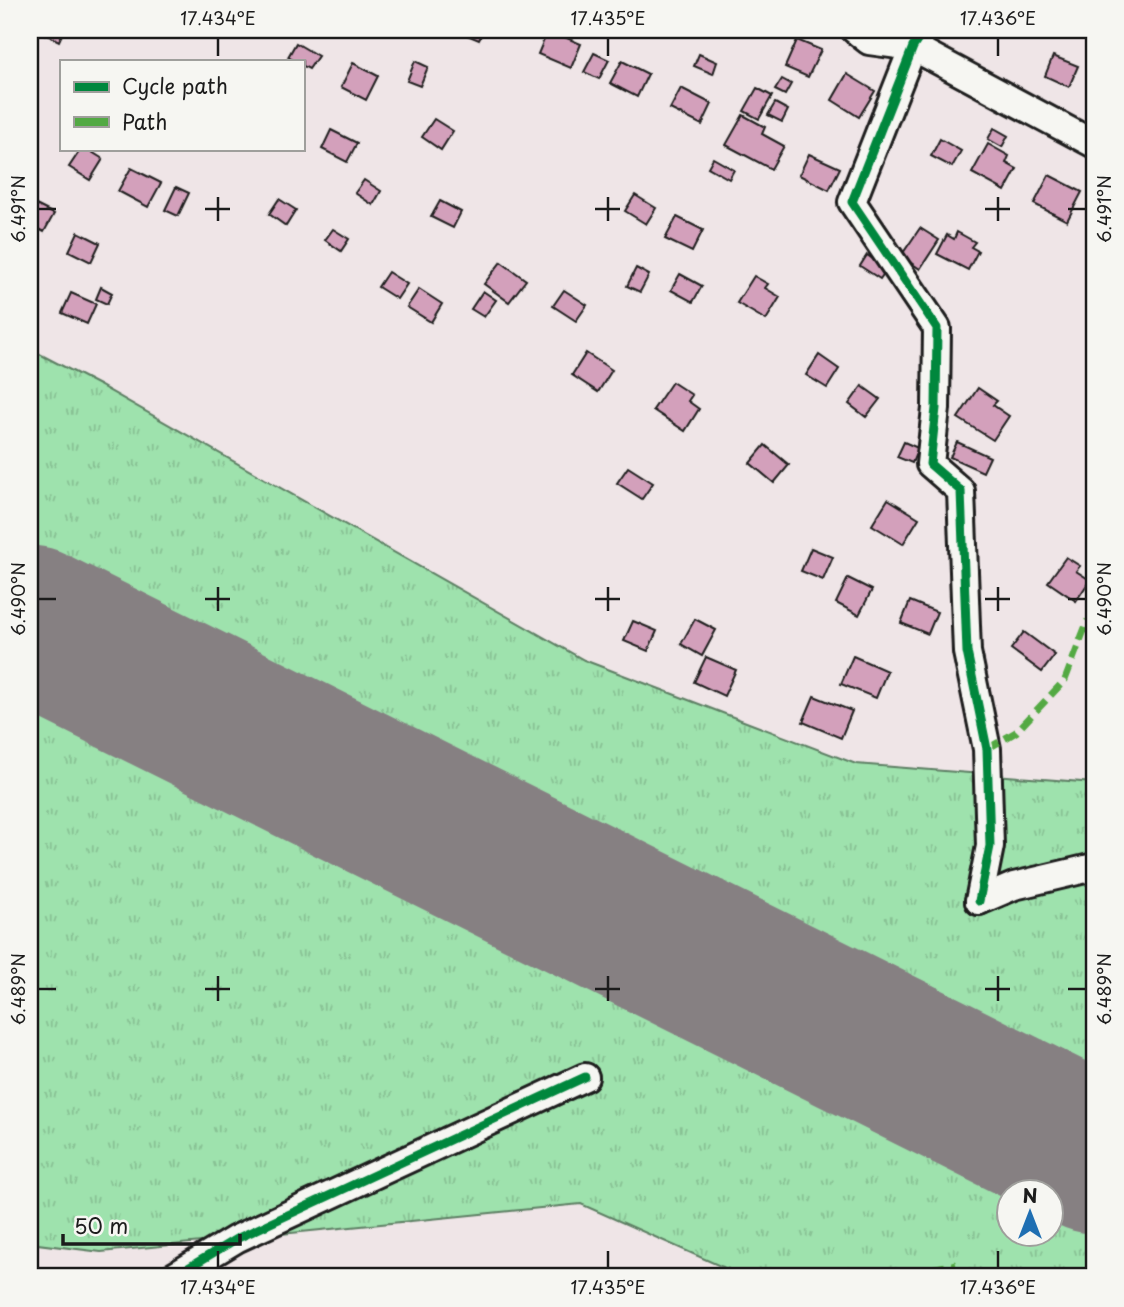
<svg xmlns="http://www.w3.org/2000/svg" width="1124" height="1307" font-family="'Playpen Sans',sans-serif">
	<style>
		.grass { fill: url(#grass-tufts); stroke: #5d7f64; stroke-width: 2; fill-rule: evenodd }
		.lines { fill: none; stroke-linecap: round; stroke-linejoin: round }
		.runway { stroke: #868082; stroke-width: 159 }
		.building { fill: #d3a0bb; stroke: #1c1c1c; stroke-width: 2 }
		.minor-casing { stroke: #1c1c1c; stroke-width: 32 }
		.minor { stroke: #f6f6f2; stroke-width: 26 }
		.quiet { stroke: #52a943; stroke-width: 7; stroke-dasharray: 14 7; stroke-linecap: butt }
		.cycleway-casing { stroke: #f6f6f2; stroke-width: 13 }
		.cycleway { stroke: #00873e; stroke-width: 9 }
		.ticks { fill: none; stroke: #1c1c1c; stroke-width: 2.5 }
		.neatline { fill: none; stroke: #1c1c1c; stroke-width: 2.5 }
		.ticks-label { font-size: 18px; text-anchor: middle; fill: #1c1c1c }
	</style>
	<defs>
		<pattern id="grass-tufts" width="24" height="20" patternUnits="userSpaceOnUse" patternTransform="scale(1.75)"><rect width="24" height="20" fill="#9ee2ad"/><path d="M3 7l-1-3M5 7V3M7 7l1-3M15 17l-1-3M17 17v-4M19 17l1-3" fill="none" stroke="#88c194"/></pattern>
	</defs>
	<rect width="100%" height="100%" fill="#efe5e7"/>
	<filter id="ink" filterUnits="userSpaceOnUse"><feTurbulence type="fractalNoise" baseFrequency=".0143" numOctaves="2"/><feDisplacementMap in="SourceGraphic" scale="14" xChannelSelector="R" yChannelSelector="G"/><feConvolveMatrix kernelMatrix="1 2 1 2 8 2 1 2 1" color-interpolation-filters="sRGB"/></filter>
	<g filter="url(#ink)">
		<path class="grass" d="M30,349L99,385L584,660L856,764L1094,783V1277H745L581,1204L101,1252L30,1243ZM1009,1192H1050V1234H1009Z"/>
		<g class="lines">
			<path class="runway" d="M30,625L1094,1154"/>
		</g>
		<g class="building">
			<path d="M37,30H64L59,41Z"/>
			<path d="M455,30H484L479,40Z"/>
			<path d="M548,30L581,44L571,68L538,54Z"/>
			<path d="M797,40L821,50L808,77L785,67Z"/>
			<path d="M296,43L318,56L309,69L303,66V61H295L288,57Z"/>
			<path d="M594,53L609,60L599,79L584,72Z"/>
			<path d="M699,54L717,62L713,74L694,66Z"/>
			<path d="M1053,56L1078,66L1069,87L1045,76Z"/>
			<path d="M415,61L428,67L420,86L407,81Z"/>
			<path d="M622,61L648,74L637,97L610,83Z"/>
			<path d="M353,63L378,76L366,100L341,87Z"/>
			<path d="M847,74L875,91L859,117L832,100Z"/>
			<path d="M782,79L791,84L785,95L775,90Z"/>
			<path d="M681,88L712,104L702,125L670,109Z"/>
			<path d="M757,88L772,96L759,119L744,111Z"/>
			<path d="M775,103L788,110L782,122L768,115Z"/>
			<path d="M743,115L765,127L762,134L784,146L771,169L726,145Z"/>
			<path d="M434,119L453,131L441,150L422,137Z"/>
			<path d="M994,128L1008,136L1002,147L988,139Z"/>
			<path d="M331,130L357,143L347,162L322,149Z"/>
			<path d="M940,139L961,151L952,167L931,156Z"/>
			<path d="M988,144L1009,156L1006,163L1017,169L1005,191L972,173Z"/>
			<path d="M81,149H87L103,159L90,180L69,167Z"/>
			<path d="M809,154L840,168L829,190L799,175Z"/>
			<path d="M713,158L734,170L729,179L708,167Z"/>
			<path d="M131,168L161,183L148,207L118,191Z"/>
			<path d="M1049,175L1082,192L1067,221L1034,204Z"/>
			<path d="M364,180L381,191L373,205L355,193Z"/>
			<path d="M176,187L189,193L178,216L165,210Z"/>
			<path d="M635,195L656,208L646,224L625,211Z"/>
			<path d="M279,199L296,210L286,226L269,214Z"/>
			<path d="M440,201L461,212L453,228L431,217Z"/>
			<path d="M30,202L54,214L44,232L30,225Z"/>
			<path d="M677,217L703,230L692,252L665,239Z"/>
			<path d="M920,228L939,240L920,269L901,256Z"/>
			<path d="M333,229L349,239L341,251L325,240Z"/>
			<path d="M78,232L100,243L91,262L69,251Z"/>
			<path d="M957,232L975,242L971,247L978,251L968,270L937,254L947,235L954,239Z"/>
			<path d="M867,255L887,269L880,279L860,266Z"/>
			<path d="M501,262L526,280L509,302L484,284Z"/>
			<path d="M636,268L649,275L640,292L627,286Z"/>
			<path d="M388,272L407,284L397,299L378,287Z"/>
			<path d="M680,274L702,286L693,302L671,290Z"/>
			<path d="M754,276L768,284L765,288L780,297L766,320L737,303Z"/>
			<path d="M101,287L112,293L107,304L96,299Z"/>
			<path d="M419,289L442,304L431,322L407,307Z"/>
			<path d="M564,290L587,305L576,321L553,306Z"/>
			<path d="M483,291L496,300L484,317L471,309Z"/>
			<path d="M71,293L96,304L87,324L62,313Z"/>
			<path d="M586,353L612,370L598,392L572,375Z"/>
			<path d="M819,355L839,369L827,388L806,375Z"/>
			<path d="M672,382L692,395L688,401L699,409L685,431L653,410Z"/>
			<path d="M862,386L880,399L866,417L849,404Z"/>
			<path d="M978,388L997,401L993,405L1009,416L993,440L958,418Z"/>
			<path d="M904,442L918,448L912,463L897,457Z"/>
			<path d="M957,442L990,457L983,472L950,457Z"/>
			<path d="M765,445L789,465L774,483L750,463Z"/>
			<path d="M628,467L653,483L642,499L617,483Z"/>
			<path d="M888,499L919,518L903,544L872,525Z"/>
			<path d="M811,548L833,557L823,580L801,571Z"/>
			<path d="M1066,557L1080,566L1076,571L1090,580L1076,601L1048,582Z"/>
			<path d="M848,578L872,590L859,615L836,603Z"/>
			<path d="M910,601L937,612L928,634L901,623Z"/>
			<path d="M695,619L716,630L702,656L681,644Z"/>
			<path d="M633,621L657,631L648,651L624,641Z"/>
			<path d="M1024,632L1055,655L1042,672L1011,649Z"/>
			<path d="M853,656L887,671L876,698L841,684Z"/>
			<path d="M706,657L736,670L724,696L694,682Z"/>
			<path d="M814,696L852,711L841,738L803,722Z"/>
		</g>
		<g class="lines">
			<g class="minor-casing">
				<g id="minor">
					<path d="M855,30L869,41L913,47L1094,144"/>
					<path d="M924,30L913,47L852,202L937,328L936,408L930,464L961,491L967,652L987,749L990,846L979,901"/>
					<path d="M979,901L1014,886L1094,867"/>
					<path d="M173,1277L236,1239L585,1077"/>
				</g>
			</g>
			<use href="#minor" class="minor"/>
			<g class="quiet">
				<path d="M987,749L1016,732L1065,680L1088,620"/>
				<path d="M890,1277L956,1264"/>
			</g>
			<g class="cycleway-casing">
				<g id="cycleway">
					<path d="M924,30L913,47L852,202L937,328L936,408L930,464L961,491L967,652L987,749L990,846L979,901"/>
					<path d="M173,1277L236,1239L585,1077"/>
				</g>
			</g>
			<use href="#cycleway" class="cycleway"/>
		</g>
	</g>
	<path class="ticks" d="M218,38V56M608,38V56M998,38V56M218,197V221M608,197V221M998,197V221M38,209H56M205,209H230M595,209H620M985,209H1010M1068,209H1086M218,587V611M608,587V611M998,587V611M38,599H56M205,599H230M595,599H620M985,599H1010M1068,599H1086M218,976V1001M608,976V1001M998,976V1001M38,989H56M205,989H230M595,989H620M985,989H1010M1068,989H1086M218,1251V1268M608,1251V1268M998,1251V1268"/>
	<rect width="1124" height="1307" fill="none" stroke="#f6f6f2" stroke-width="77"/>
	<rect x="60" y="60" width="245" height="91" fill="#f6f6f2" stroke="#9f9f9c" stroke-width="2"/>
	<rect x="74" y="82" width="35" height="10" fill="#00873e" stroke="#9f9f9c" stroke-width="2"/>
	<text x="122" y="94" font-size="21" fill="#1c1c1c">Cycle path</text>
	<rect x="74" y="117" width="35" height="10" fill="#52a943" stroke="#9f9f9c" stroke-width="2"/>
	<text x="122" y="130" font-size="21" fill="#1c1c1c">Path</text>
	<g transform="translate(1030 1213)"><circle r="33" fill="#f6f6f2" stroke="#9f9f9c" stroke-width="2"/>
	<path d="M0-5L12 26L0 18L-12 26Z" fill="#1f6fb2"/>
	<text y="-10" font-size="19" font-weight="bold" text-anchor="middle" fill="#1c1c1c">N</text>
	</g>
	<path d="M63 1234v10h177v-10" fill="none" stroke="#1c1c1c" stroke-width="3.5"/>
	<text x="74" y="1234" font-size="21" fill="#1c1c1c" stroke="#f6f6f2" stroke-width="5" paint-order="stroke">50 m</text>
	<rect x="38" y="38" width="1048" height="1230" class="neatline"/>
	<g class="ticks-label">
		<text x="218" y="25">17.434°E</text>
		<text x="608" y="25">17.435°E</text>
		<text x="998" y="25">17.436°E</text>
		<text transform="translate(19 209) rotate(-90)" y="6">6.491°N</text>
		<text transform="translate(1105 209) rotate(-90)" y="6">6.491°N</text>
		<text transform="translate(19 599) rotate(-90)" y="6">6.490°N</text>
		<text transform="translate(1105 599) rotate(-90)" y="6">6.490°N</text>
		<text transform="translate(19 989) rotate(-90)" y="6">6.489°N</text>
		<text transform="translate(1105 989) rotate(-90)" y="6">6.489°N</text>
		<text x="218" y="1294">17.434°E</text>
		<text x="608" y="1294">17.435°E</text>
		<text x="998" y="1294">17.436°E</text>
	</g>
</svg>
